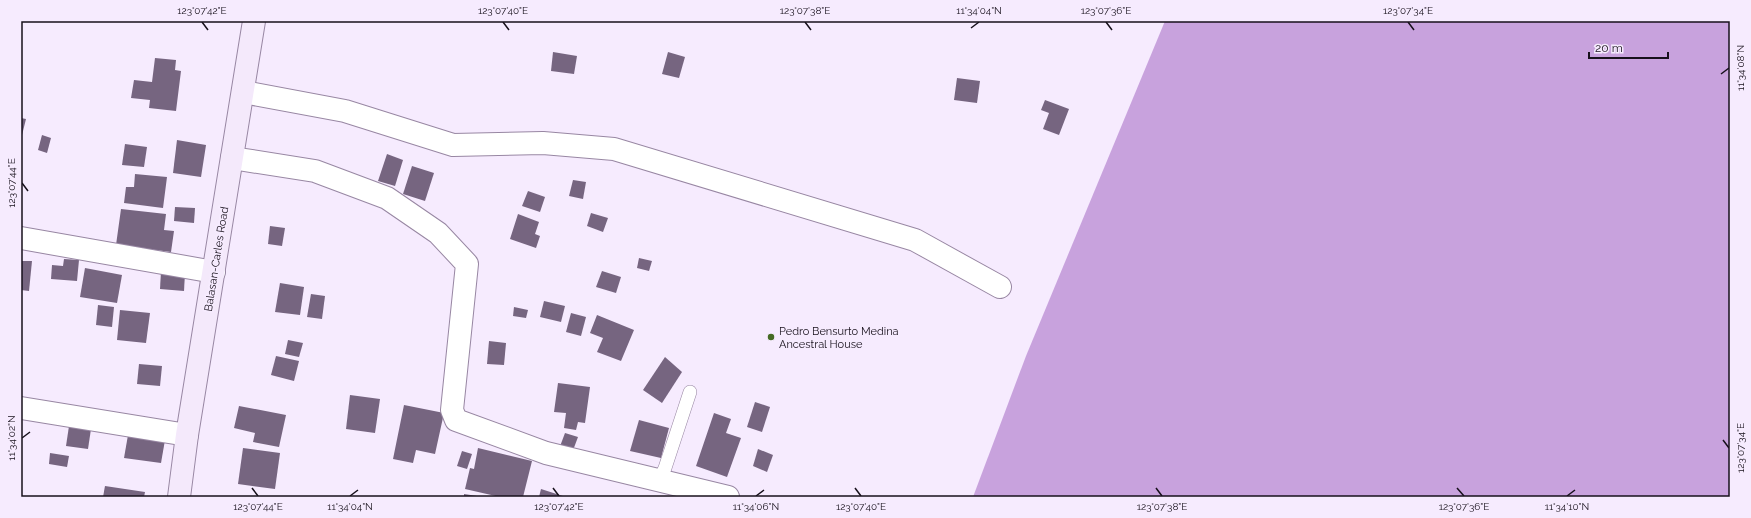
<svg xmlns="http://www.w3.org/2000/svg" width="1751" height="518" font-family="Raleway,sans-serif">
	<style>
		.water { fill: #c8a2dd }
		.building { fill: #766580 }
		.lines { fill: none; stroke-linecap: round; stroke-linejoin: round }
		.service-casing { stroke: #9887a3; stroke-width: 14 }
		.minor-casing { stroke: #9887a3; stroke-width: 24 }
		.secondary-casing { stroke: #9887a3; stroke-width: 24 }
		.service { stroke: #fff; stroke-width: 13 }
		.minor { stroke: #fff; stroke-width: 22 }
		.secondary { stroke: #f4e9fb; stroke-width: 22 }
		.ticks { fill: none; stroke: #17101b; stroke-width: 1.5 }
		.poi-dot { fill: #456a24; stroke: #f6ebfe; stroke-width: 1.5 }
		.labels { text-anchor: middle; stroke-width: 4; stroke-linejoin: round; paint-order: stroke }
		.street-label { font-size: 11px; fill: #17101b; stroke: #f6ebfe }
		.poi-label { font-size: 11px; fill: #17101b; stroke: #f6ebfe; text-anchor: start }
		.neatline { fill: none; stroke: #17101b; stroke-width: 1.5 }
		.ticks-label { font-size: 10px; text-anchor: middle; fill: #17101b }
	</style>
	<rect width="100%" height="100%" fill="#f6ebfe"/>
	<path class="water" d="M1165,21H1730V497H973L1026,356Z"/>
	<g class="building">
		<path d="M553,52L577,56L574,74L551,71Z"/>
		<path d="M668,52L685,57L679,78L662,74Z"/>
		<path d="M155,58L176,60L175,70L181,71L176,111L149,108L150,100L131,98L134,80L152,82Z"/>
		<path d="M957,78L980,81L977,103L954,100Z"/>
		<path d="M1045,100L1069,109L1059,135L1043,129L1049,113L1041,110Z"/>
		<path d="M21,118L26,119L22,135H21Z"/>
		<path d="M42,135L51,138L47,153L38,150Z"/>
		<path d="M177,140L206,145L201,177L173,173Z"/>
		<path d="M125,144L147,147L144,167L122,165Z"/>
		<path d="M387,154L403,160L395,186L378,181Z"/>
		<path d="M412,166L434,173L425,201L403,194Z"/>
		<path d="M135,174L167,177L163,208L124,203L126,187H134Z"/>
		<path d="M573,180L586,182L583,199L569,196Z"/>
		<path d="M528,191L545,197L540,212L522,206Z"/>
		<path d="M175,207L195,208L194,223L174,221Z"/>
		<path d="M121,209L166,214L164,230L174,231L171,252L116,245Z"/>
		<path d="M591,213L608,218L603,232L587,226Z"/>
		<path d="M518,214L539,222L535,234L540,236L536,248L510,239Z"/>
		<path d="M270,226L285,228L282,246L268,244Z"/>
		<path d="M639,258L652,261L649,271L637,268Z"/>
		<path d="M64,259L79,260L77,281L51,279L52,265L63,266Z"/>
		<path d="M21,261H32L29,291L21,290Z"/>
		<path d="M85,268L122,275L117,303L80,297Z"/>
		<path d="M161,271L185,273L184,291L160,289Z"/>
		<path d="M602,271L621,277L616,293L596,287Z"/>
		<path d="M280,283L304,287L300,315L275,312Z"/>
		<path d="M311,294L325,296L322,319L307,317Z"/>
		<path d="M544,301L565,306L561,322L540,317Z"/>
		<path d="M98,305L114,307L112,327L96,325Z"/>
		<path d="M514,307L528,310L526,318L513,316Z"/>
		<path d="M120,310L150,313L146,343L117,340Z"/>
		<path d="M571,313L586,317L581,336L566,332Z"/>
		<path d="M597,315L634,330L621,361L597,352L603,338L590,333Z"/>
		<path d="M288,340L303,343L299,357L285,354Z"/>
		<path d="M489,341L506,343L504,365L487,364Z"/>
		<path d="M276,356L299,361L294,381L271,375Z"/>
		<path d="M665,357L682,372L662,403L643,390Z"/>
		<path d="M139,364L162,366L160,386L137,384Z"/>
		<path d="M558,383L590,387L585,423L578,422L576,430L564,428L566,413L554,412Z"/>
		<path d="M350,395L380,399L375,433L346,429Z"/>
		<path d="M755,402L770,407L762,432L747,427Z"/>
		<path d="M404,405L444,413L435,454L416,450L413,463L393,459Z"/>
		<path d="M239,406L286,415L279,447L253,442L255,433L234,428Z"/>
		<path d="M714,413L731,419L726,433L741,438L727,477L696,466Z"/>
		<path d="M639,420L669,428L661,458L630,451Z"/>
		<path d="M69,426L91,429L88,449L66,446Z"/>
		<path d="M565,433L578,437L572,453L559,449Z"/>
		<path d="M128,435L165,440L161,463L124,458Z"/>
		<path d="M243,448L280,453L275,489L238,484Z"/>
		<path d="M478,448L532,461L523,497H500L465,489L470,468L474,469Z"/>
		<path d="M758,449L773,455L767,472L753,466Z"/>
		<path d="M462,451L472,454L467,469L457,466Z"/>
		<path d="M50,453L69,456L67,467L49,464Z"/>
		<path d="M105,486L145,492L144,497H103Z"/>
		<path d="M541,489L566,497H539Z"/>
		<path d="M464,494L477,496V497H464Z"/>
	</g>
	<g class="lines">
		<g class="service-casing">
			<path id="service" d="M659,481L665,468L690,392"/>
		</g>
		<g class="minor-casing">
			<g id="minor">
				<path d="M243,92L345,111L453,145L543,143L614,149L915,240L1000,287"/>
				<path d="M232,158L315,171L387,198L438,233L467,264L452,410L456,420L546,453L728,497"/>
				<path d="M21,238L214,272"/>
				<path d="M21,408L187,435"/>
			</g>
		</g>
		<g class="secondary-casing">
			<path id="secondary" d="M179,497L187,435L254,21"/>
		</g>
		<use href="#service" class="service"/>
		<use href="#minor" class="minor"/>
		<use href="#secondary" class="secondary"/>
	</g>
	<path class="ticks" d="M202,22L208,30M503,22L509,30M805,22L811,30M1106,22L1112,30M1408,22L1414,30M971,28L979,22M1721,74L1729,68M22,183L28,191M22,438L30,432M1723,440L1729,448M252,488L258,496M553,488L559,496M855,488L861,496M1156,488L1162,496M1457,488L1464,496M350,496L358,490M756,496L764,490M1567,496L1575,490"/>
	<circle class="poi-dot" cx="771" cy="337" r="4"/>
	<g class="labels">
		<g class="street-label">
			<text transform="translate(216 259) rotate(-81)" y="4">Balasan-Carles Road</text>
		</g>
		<g class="poi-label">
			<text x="779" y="335">Pedro Bensurto Medina<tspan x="779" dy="13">Ancestral House</tspan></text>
		</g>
	</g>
	<rect width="1751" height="518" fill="none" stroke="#f6ebfe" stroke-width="44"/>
	<path d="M1589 52v6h79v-6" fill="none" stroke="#17101b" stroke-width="2"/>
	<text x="1595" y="52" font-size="12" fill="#17101b" stroke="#f6ebfe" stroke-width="3" paint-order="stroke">20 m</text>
	<rect x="22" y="22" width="1707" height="474" class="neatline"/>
	<g class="ticks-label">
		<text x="202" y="14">123°07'42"E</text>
		<text x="503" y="14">123°07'40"E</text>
		<text x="805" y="14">123°07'38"E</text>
		<text x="979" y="14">11°34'04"N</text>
		<text x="1106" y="14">123°07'36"E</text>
		<text x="1408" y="14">123°07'34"E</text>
		<text transform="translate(1740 68) rotate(-90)" y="4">11°34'08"N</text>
		<text transform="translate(11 183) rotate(-90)" y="4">123°07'44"E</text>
		<text transform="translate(11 438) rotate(-90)" y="4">11°34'02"N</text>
		<text transform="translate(1740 448) rotate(-90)" y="4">123°07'34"E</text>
		<text x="258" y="510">123°07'44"E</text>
		<text x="350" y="510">11°34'04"N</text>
		<text x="559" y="510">123°07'42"E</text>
		<text x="756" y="510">11°34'06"N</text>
		<text x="861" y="510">123°07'40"E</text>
		<text x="1162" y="510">123°07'38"E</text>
		<text x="1464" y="510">123°07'36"E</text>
		<text x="1567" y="510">11°34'10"N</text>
	</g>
</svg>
